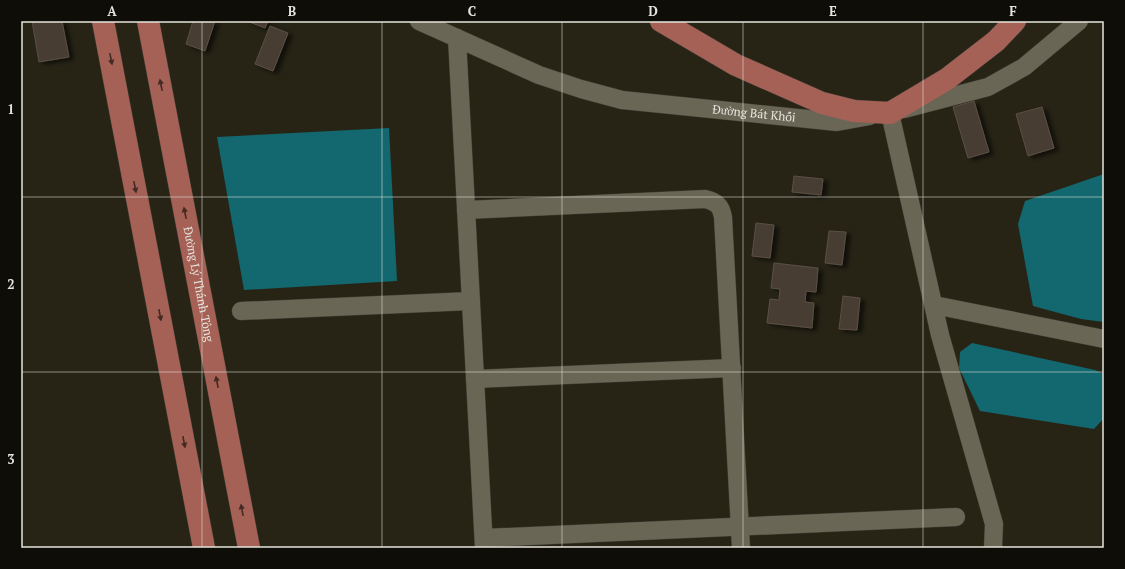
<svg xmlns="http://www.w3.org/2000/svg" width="1125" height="569" font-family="'PT Serif',serif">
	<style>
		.water { fill: #12686e }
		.building { fill: #473c31; stroke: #5b5044; filter: url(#shadow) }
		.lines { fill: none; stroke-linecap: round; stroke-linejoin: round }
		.minor-casing { stroke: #3f3d33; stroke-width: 19 }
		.major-casing { stroke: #3f3d33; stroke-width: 23 }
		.minor { stroke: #696656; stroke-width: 18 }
		.major { stroke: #a66157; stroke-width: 22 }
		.oneway { fill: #432a23 }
		.grid { fill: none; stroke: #e6e5dc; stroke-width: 1; stroke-opacity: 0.55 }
		.labels { text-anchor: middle; stroke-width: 3.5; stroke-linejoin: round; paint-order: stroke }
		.street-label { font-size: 12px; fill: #e6e5dc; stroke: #0e0d07 }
		.neatline { fill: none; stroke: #e6e5dc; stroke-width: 1.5 }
		.grid-label { font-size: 13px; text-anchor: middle; font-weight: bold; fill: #e6e5dc }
	</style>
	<defs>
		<filter id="shadow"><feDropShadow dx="4.5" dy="2.5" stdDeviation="2" flood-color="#0009"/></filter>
	</defs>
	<rect width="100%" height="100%" fill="#272416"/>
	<g class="water">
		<path d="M389,128L397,281L244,290L217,137Z"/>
		<path d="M1104,174V322L1081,319L1033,306L1018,224L1025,201Z"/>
		<path d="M972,343L1095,370L1104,374V418L1094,429L980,411L959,368L960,352Z"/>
	</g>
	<g class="building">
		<path d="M32,21H62L69,57L39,62Z"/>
		<path d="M193,21H215L205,51L186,44Z"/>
		<path d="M247,21H268L265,28Z"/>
		<path d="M270,26L288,33L273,71L255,64Z"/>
		<path d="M974,101L989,152L968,158L953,107Z"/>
		<path d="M1042,107L1054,148L1028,156L1016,114Z"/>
		<path d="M794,176L823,179L821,195L792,192Z"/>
		<path d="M756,223L774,225L770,258L752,256Z"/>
		<path d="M829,231L846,232L842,265L825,263Z"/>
		<path d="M774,263L818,268L816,292L806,291L805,302L814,303L812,328L767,323L770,299L779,300L780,289L771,288Z"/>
		<path d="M843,296L860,298L857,330L839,329Z"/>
	</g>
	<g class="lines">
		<g class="minor-casing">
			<g id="minor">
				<path id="s1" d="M419,21L539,75L581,89L622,100L837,122L870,116"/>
				<path d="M457,38L484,548"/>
				<path d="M904,109L988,87L1024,67L1079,21"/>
				<path d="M890,113L940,335L994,524L993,548"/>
				<path d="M466,210L705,199C717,202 721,206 723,217L741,548"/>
				<path d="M934,305L1104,339"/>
				<path d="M241,311L471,301"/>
				<path d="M475,379L732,368"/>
				<path d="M484,538L956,517"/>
			</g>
		</g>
		<g class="major-casing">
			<g id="major">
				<path d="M103,21L204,548"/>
				<path id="s2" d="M148,21L249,548"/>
				<path d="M661,21L736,65L822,103L854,111L890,113L947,79L996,41L1015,21"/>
			</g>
		</g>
		<use href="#minor" class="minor"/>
		<use href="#major" class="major"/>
	</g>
	<defs><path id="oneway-solid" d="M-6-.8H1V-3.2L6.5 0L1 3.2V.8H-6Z"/></defs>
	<g class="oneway">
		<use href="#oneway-solid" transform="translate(111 59) rotate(79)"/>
		<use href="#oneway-solid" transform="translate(161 85) rotate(-101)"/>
		<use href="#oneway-solid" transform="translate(135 187) rotate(79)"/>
		<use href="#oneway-solid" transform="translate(185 213) rotate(-101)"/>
		<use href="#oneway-solid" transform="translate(160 315) rotate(79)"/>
		<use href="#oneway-solid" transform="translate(217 382) rotate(-101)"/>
		<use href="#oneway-solid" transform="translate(184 442) rotate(79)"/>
		<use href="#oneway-solid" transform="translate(242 510) rotate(-101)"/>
	</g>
	<path class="grid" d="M202,21V548M382,21V548M562,21V548M743,21V548M923,21V548M21,197H1104M21,372H1104"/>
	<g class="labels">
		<g class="street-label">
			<text dy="4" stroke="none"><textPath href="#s1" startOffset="351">Đường Bát Khối</textPath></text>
			<text dy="4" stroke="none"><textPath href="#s2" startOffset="268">Đường Lý Thánh Tông</textPath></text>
		</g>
	</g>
	<rect width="1125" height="569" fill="none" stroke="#0e0d07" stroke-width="44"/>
	<rect x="22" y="22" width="1081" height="525" class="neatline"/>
	<g class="grid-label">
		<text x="112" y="16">A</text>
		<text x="292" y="16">B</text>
		<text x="472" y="16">C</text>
		<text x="653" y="16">D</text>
		<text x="833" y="16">E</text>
		<text x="1013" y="16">F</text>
		<text x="11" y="114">1</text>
		<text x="11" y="289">2</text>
		<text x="11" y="464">3</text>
	</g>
</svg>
